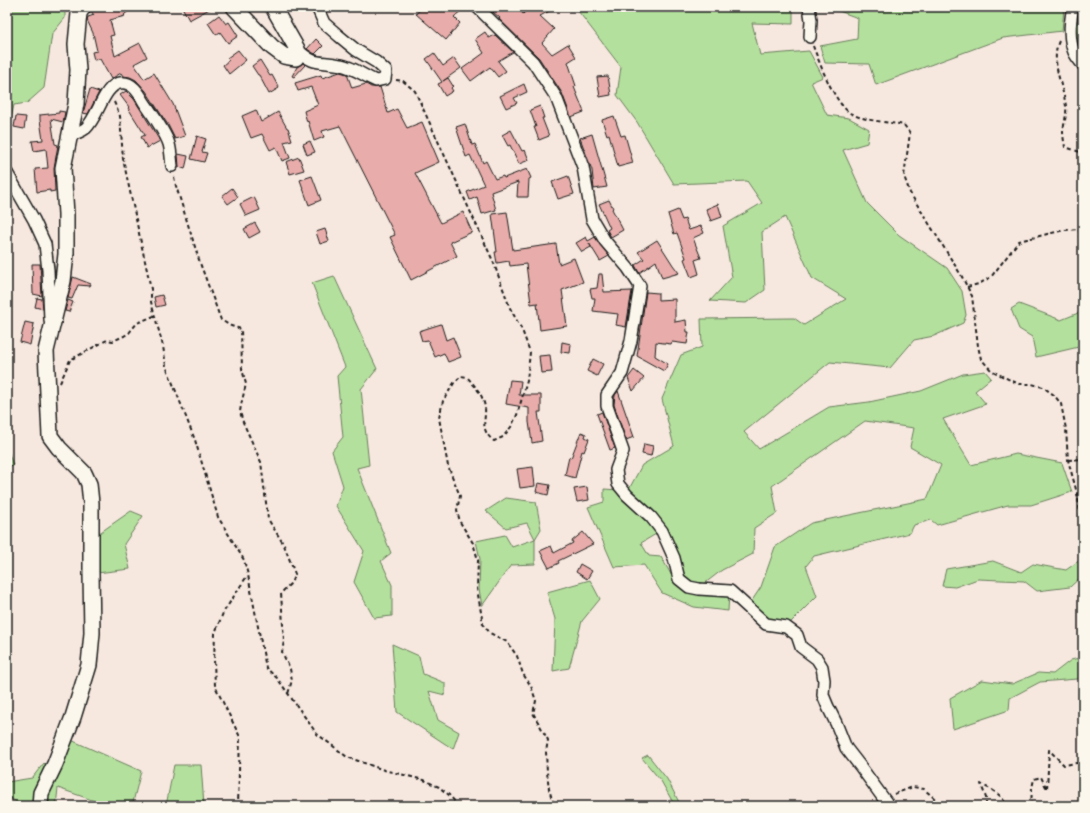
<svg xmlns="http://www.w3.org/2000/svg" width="1090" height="813" font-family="Kalam,sans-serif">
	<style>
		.green { fill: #b4e09d; stroke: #687e5c }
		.building { fill: #e8adaa; stroke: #1c1c1c }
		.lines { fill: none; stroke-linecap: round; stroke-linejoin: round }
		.minor-casing { stroke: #1c1c1c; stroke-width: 14 }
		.secondary-casing { stroke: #1c1c1c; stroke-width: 18 }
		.path { stroke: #1c1c1c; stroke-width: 2; stroke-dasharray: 4 3; stroke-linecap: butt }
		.minor { stroke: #fbf7ec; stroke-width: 11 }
		.secondary { stroke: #fbf7ec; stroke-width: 15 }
	</style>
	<rect width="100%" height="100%" fill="#f7e8df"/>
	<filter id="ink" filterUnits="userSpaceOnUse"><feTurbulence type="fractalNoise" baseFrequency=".025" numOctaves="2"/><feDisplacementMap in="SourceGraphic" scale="8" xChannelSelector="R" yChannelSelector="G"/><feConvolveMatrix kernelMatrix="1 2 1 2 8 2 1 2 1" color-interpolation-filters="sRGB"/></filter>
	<g filter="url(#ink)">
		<g class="green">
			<path d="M7,7H65V18L52,34L44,88L27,103L14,105L7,136Z"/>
			<path d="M575,7H793V24L752,23L760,55L809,51L823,77L811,82L827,115L849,118L869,129L867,143L843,150L867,203L899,235L947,268L962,291L966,315L963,323L934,336L914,340L890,368L830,362L744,432L759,449L829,407L869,402L921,391L963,374L985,371L991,378L975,391L986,404L943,419L971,465L1016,454L1062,463L1072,492L1031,505H1008L937,525L931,520L914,525L910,533L814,556L806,566L817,596L789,624L766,618L751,602L761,587L775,547L811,523L927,499L941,465L910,447L914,428L865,421L772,486L777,513L754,528L753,554L722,570L704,584L690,582L682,576L675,554L628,491L642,465L674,446L662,399L681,355L702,347L701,319L794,318L804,325L846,299L812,278L785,217L762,232L765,290L746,303L710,301L732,277L723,226L762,203L747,181L674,184L637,122L617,95L621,67Z"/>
			<path d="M828,7H1064L1062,31L1003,38L876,85L869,64L825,63L820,46L857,39L858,18Z"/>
			<path d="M1072,21H1083V59L1077,51Z"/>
			<path d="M334,276L377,369L361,389L369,465L357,468L391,553L381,561L392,585V616L374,618L354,582L364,551L336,506L343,486L332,451L343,437L337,376L345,367L312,283Z"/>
			<path d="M1019,304L1061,320L1083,311V346L1036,357L1032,337L1019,329L1011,309Z"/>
			<path d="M7,448L13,465L7,467Z"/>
			<path d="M604,489L618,490L649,521L656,534L641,543L649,556L661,557L672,576L686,587L729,594L728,611L694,607L662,593L644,565L614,567L588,507L604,502Z"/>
			<path d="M506,498L536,502L541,529L535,539V564L511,565L482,606L479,589L480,559L476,541L505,535L512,547L535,539L527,523L506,528L486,511Z"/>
			<path d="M131,511L143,516L124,544L130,569L97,573L98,534Z"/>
			<path d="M1083,558V575L1070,587L1037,591L1024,581L978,579L955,587L942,586L946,569L993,561L1021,572L1033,564L1066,570Z"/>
			<path d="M590,580L600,599L582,621L569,668L553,671L555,619L547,592Z"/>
			<path d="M392,644L419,656L423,674L445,683V695L429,691L438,720L459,732L453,749L397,712Z"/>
			<path d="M1083,657V677L1077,679L1040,682L1010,698L1009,710L953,729L950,698L982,680L1012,684L1038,673L1053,674L1071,660Z"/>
			<path d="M71,740L141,771L132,806H109L58,788L56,806H46L49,791Z"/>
			<path d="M648,755L667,779L681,806H675L661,781L642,758Z"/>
			<path d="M44,763L48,767L35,806H23L7,796V782L32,778Z"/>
			<path d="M174,765H201L204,806H166Z"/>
		</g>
		<g class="building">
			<path d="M92,7H133L124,15L125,16L110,20L114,35L110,36L115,56L140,43L147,57L134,64L144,79L154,73L173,104L185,136L175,139L168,125L146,91L136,80L130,77L123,76L121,73L111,79L100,59L94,60L92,52L97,51L93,33L87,20L88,17L94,15L91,11Z"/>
			<path d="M182,7H213L189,20Z"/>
			<path d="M422,7H465L454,17L460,23L446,40L416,14Z"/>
			<path d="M487,7H516L523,14L530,7H557L540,16L554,29L542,43L552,54L568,44L576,57L568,62L576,86L574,87L584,112L571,117L562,93L539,58L499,19L500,18Z"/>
			<path d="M219,15L226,24L229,22L238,36L228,43L220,32L216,35L208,23Z"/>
			<path d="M485,32L489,38L495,35L513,52L498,61L506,71L498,77L490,67L471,81L462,69L484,53L475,39Z"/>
			<path d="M316,39L323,46L315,54L307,49Z"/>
			<path d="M238,50L246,60L229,74L223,65L229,60L227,58Z"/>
			<path d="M434,53L443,66L454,58L461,68L443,81L448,78L453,86L451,88L453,91L445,96L438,84L442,82L426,59Z"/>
			<path d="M260,60L270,76L272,75L279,88L269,94L259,75H258L252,66Z"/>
			<path d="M303,63L305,65L294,77L292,76L297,67Z"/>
			<path d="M340,72L347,74L352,88L366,84L371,87H380L388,113L397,109L407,128L422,122L439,162L415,173L441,223L463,212L472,232L450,242L457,256L411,280L390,237L395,235L340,126L322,131L324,137L314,141L308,121L307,122L304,111L318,105L311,87L298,91L295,83L321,75L322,78Z"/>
			<path d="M608,76L611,95L600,97L597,77Z"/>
			<path d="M524,84L527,92L514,98L517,103L506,108L500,96Z"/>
			<path d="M90,89L99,92L88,114L83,113Z"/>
			<path d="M126,91L134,99L160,141L147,148L141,137L145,135L128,108L129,107L120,95Z"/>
			<path d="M540,106L544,118H542L549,136L539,140L534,127H536L530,110Z"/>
			<path d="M256,110L261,122L278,112L287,128H288L292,140L284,142L290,158L282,161L276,147L270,150L262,134L251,138L242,116Z"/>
			<path d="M59,111L65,112L63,122L51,119L55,144L58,145L54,168L55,191L50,192V190L37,192L35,169L48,168L46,149L34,151L32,141L43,140L40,120V115L59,113Z"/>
			<path d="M16,116L26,117L24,129L14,127Z"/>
			<path d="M614,116L621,136L625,135L633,163L618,167L609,134L607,135L602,120Z"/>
			<path d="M465,124L472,145L475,144L483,163L486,161L495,179L503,176L504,178L527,169L531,178L529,179L528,197H517L518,182L491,192L496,210L482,214L477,197L470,200L467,192L484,185L470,155L466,157L456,127Z"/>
			<path d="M511,130L522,151L525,150L529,160L519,164L510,145L508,146L502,135Z"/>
			<path d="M592,134L607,187L594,189L592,170L580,138Z"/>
			<path d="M197,136L206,139L202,152L207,153L204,162L191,159Z"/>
			<path d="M310,141L315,152L307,155L303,144Z"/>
			<path d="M178,154L188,156L185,169L179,167Z"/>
			<path d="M299,157L304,170L290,174L286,162Z"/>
			<path d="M312,176L321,200L309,205L300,180Z"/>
			<path d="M568,176L574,194L558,199L552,182Z"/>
			<path d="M232,188L238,197L228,204L222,196Z"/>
			<path d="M254,197L260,210L246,216L240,204Z"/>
			<path d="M609,200L613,208L612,209L623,230L611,237L607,230L610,228L599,204Z"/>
			<path d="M718,204L722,217L711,221L706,209Z"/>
			<path d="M678,210L682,220L685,219L689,230L701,226L704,233L693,238L701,258L695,260L699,274L691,277L684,259L686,258L677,233L674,234L668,214Z"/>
			<path d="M507,212L513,250L556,244L559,264L574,258L583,282L562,290L567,326L540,330L537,303L531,304L526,264L510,266L509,261L497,263L495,252H497L492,214Z"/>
			<path d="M255,223L260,232L249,238L244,229Z"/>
			<path d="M325,229L329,241L320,244L316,232Z"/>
			<path d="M586,237L588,241L595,237L609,256L600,261L589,243L591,247L582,252L576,243Z"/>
			<path d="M657,240L673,265L679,273L662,278L656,261L639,273L635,265L644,259L638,252Z"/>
			<path d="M32,264H40L42,296L33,294Z"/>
			<path d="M599,274H602L604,292L632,291L626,327L616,325L618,314L593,311L595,298H592L590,289L597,288Z"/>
			<path d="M73,277L91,284L90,286L78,285L72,299L68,298Z"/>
			<path d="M646,292L658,293V300L675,299V322L686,320L687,332H689L687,344L672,342L671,344L656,342L655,356L668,364L664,371L637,356Z"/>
			<path d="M162,295L165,305L156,307L154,297Z"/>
			<path d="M37,298L42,299L43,309L35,307Z"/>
			<path d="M68,300L73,302L69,312L65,311Z"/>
			<path d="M25,322L34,324L30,345L20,342Z"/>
			<path d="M441,324L446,340L453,337L461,357L448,362L444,353L435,357L428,340L422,341L419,331Z"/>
			<path d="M562,342L571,344L570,353L561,352Z"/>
			<path d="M550,355L552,372L541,373L539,356Z"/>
			<path d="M593,359L603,364L597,376L587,371Z"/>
			<path d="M634,370L644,378L633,391L628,378Z"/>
			<path d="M510,380L521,381L519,395H541V412H538L542,441L532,443L529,422V408L506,404Z"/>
			<path d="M618,391L634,437L626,440L614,405L615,395Z"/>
			<path d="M602,412L615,448L610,450L597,414Z"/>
			<path d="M581,432L586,434L585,437L589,439L584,452L582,451L575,478L565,475L569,457L571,458Z"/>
			<path d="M644,444L653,446L651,456L642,454Z"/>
			<path d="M533,467L535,486L520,488L517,469Z"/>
			<path d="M538,483L550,485L548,495L536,492Z"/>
			<path d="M587,487L589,500L577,502L574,489Z"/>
			<path d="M583,532L593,544L558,561L559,563L549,568L540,551L551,546L554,553L573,543L572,541Z"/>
			<path d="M580,564L592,571L587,579L576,572Z"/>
		</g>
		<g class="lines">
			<g class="minor-casing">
				<g id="minor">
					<path d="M477,7L533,62L556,97L583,167L592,219L605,241L628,268L640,286L631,341L622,373L607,395V406L623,451L616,470L618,484L627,495L651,517L662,531L674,558L679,579L689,587L699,589L730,591L766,624L786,627L797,635L801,647L817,659L822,667L824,680L823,695L828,707L836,723L846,748L860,766L889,806"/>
					<path d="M809,7L811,20L810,37"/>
					<path d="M1073,7C1070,21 1068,38 1074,52C1076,57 1080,61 1083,65"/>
					<path d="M297,49C315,67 319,60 341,65C353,67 364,76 376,81L385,79L386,71L376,62L356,50L339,36L324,23L317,7"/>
					<path d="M69,135C74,134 81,132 86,128C98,117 104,85 120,83C132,81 139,93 144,102C151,112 166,134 169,144C171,151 171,159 172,166"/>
					<path d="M7,173L34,220L45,244L48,270L50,320"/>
				</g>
			</g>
			<g class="secondary-casing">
				<g id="secondary">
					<path d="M234,7L272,47L284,56L296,58L297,49L273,7"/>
					<path d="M40,806L41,793L55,764L73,717L89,665L92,633L91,573V503L89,484L84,473L59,448L50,436L46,351L63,281L66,254V214L63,168L76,104L78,70L76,44L79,13L83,7"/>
				</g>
			</g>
			<g class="path">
				<path d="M1059,41C1050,61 1063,86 1066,106C1067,115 1064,123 1063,131C1063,136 1064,142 1065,147L1083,153"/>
				<path d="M813,46C820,64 834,102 850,113C863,121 889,122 904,125L910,133L904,176L910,193L961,275L972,296L978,346L981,359L991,370L1004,377L1019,384H1032L1043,387L1054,395L1061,404L1066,429L1068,460L1077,493L1083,531"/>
				<path d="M396,80L403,81L415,91L493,261L510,308L522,330L530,352L527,381L517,415L511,427L503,437L494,441C476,427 490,417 483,400C480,391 473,384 467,377L461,376L454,383L443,401L439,418L448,466L460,496L457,510L460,522L473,543L478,560L477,589L483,624L490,633L507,642L517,656L523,674L531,686L536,701L533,713L548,740L546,752L547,772L549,789L554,806"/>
				<path d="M114,102L120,116L123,159L151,289V302L163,346L166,366L195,440L218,517L244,560L248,575L266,668L277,678L317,734L333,746L347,757L384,770L424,780L439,787L449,795L459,806"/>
				<path d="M174,177L176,186L200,263L221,320L231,326L241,329L242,369L246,384L241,405L240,412L243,422L261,462L268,519L284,545L295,574L291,583L281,593L284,641L282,652L290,669L292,680L288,694"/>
				<path d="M967,287L979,284L991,277L1019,241L1064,230L1079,229L1081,248L1083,249"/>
				<path d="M60,383L70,360L107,340L113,341L124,336L129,333L137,323L154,316"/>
				<path d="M1068,460L1083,459"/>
				<path d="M894,794L913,787L924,789L943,806"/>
				<path d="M238,806L240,737L215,686L214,660L215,633L223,613L247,576"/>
				<path d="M986,806V798L981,784C991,790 1003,794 1006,806"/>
				<path d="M1031,806L1032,788L1034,779L1041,777L1047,789L1049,750L1064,765L1083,762"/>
			</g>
			<use href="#minor" class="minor"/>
			<use href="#secondary" class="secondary"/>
		</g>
	</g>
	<rect width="1090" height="813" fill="none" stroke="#fbf7ec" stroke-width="24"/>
	<rect x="12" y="12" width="1066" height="789" fill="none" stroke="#1c1c1c" stroke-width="1.5" filter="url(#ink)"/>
</svg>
